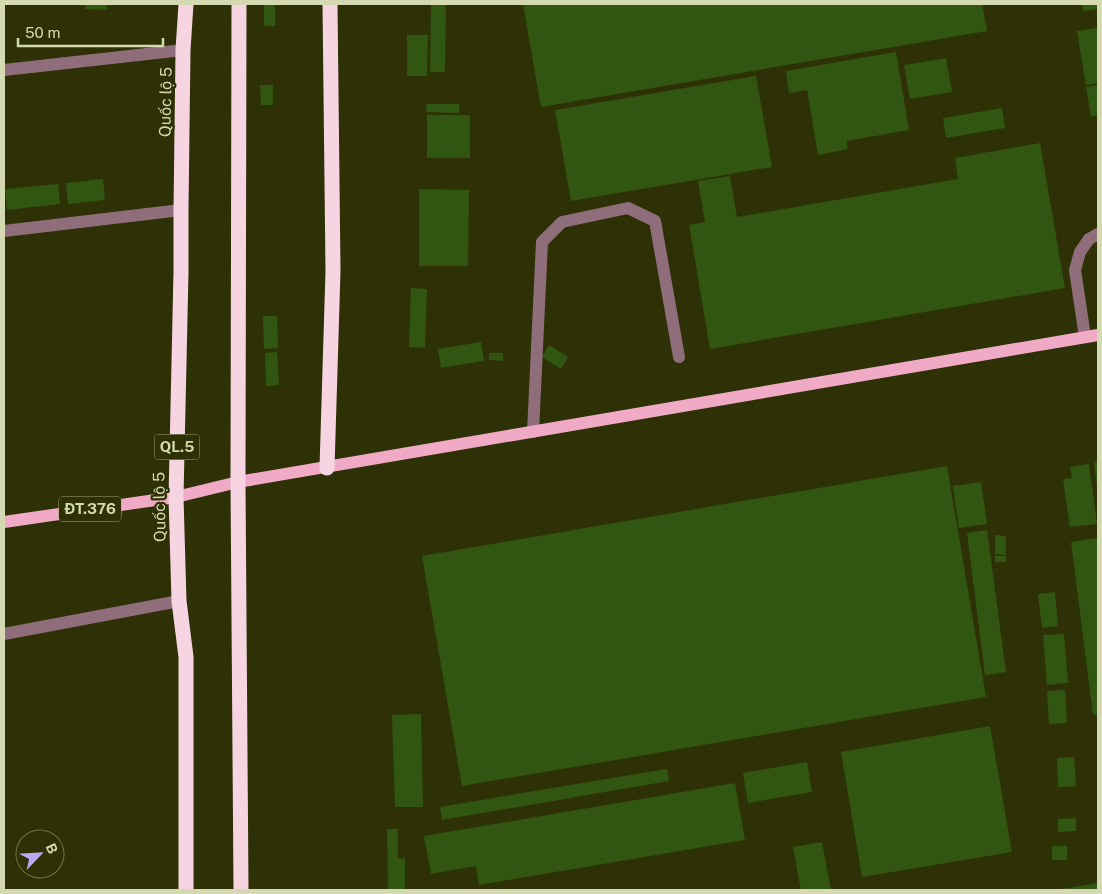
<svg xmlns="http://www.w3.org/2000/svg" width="1102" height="894" font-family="'Public Sans',sans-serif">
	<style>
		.building { fill: #315611 }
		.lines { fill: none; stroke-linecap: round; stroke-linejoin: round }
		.minor { stroke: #8f6d7a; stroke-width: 12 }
		.major { stroke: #f0aac6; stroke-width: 12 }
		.highway { stroke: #f7d4e1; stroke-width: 15 }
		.labels { text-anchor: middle; stroke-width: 4.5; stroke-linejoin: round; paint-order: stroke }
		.shield { fill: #2e3105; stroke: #a2a77e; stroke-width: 1 }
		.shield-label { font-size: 15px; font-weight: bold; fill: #d4d9b2 }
		.street-label { font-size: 16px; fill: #d4d9b2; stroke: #2e3105 }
	</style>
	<rect width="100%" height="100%" fill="#2e3105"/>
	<g class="building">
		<path d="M85,4H107V10L85,9Z"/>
		<rect x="264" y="4" width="11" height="22"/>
		<path d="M431,4H446L445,72H430Z"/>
		<path d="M523,4H982L987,31L541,107Z"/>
		<path d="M1082,4H1098V9L1083,11Z"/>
		<path d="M1098,28V83L1086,85L1077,31Z"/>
		<path d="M407,35H428L427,76H407Z"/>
		<path d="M896,52L909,130L846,141L848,149L818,155L807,90L789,93L786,71Z"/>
		<path d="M946,58L952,92L910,99L904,65Z"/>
		<path d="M756,76L772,167L571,201L555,110Z"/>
		<path d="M260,85H273V105H261Z"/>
		<path d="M1098,85V115L1091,117L1086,87Z"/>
		<path d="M426,104H459V113L427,112Z"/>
		<path d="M1002,108L1005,128L946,138L943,118Z"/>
		<rect x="427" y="115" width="43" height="43"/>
		<path d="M1040,143L1065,288L710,349L689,225L705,222L698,181L730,176L737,217L958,179L955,158Z"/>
		<path d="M103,179L105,200L68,204L66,183Z"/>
		<path d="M58,184L60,204L7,210L5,189Z"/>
		<path d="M419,189L469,190L468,266H419Z"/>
		<path d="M411,288L427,289L425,348L409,347Z"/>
		<path d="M263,316H277L278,348L264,349Z"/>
		<path d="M481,342L484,361L441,368L438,349Z"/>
		<path d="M549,345L568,357L561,369L542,357Z"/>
		<path d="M277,352L279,385L266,386L265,353Z"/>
		<path d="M489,353H503V361L489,360Z"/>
		<path d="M1098,461V487H1097L1094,462Z"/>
		<path d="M1089,464L1097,524L1070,527L1063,479L1072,478L1070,467Z"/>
		<path d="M947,466L986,697L462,786L422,556Z"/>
		<path d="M981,482L987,524L959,528L953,486Z"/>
		<path d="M987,530L1006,672L985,675L967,533Z"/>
		<path d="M995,535L1006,536V555L995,554Z"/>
		<path d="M1098,538V715H1093L1071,542Z"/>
		<rect x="995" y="556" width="11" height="6"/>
		<path d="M1055,592L1058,626L1042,628L1038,594Z"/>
		<path d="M1064,634L1068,683L1047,685L1043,635Z"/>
		<path d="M1065,690L1067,723L1049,724L1047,691Z"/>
		<path d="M421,714L423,807H395L392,715Z"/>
		<path d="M990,726L1012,852L862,877L841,752Z"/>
		<path d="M1074,757L1076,786L1058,787L1057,758Z"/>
		<path d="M807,762L812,792L748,803L743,773Z"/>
		<path d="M667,769L669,781L442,820L440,807Z"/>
		<path d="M735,783L745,840L479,885L476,866L431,874L424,836Z"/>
		<path d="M1076,818V831L1058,832V819Z"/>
		<path d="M387,829H398V859L405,858V890H388Z"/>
		<path d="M822,842L831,890H801L793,847Z"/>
		<rect x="1052" y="846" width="15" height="14"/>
		<path d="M1098,883V890H1062V889Z"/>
	</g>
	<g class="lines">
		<g class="minor">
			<path d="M4,70L183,50"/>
			<path d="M4,231L181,210"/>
			<path d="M1085,337L1075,270L1080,252L1089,239L1098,234"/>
			<path d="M533,432L542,242L562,222L628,208L655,221L679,357"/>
			<path d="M4,634L179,601"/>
		</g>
		<path class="major" d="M4,522L176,497L238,482L1098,335"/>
		<g class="highway">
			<path d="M239,4L238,482L241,890"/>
			<path d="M327,468L333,271L330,4"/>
			<path d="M186,890V657L179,601L176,497L181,272V210L183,50L186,4"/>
		</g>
	</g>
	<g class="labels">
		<g class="shield">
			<rect x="154.5" y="434.5" width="45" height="25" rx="4"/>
			<rect x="59" y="496.5" width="62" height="25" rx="4"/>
		</g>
		<g class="shield-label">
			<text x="177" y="452">QL.5</text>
			<text x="90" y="514">ĐT.376</text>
		</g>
		<g class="street-label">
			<text transform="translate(165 102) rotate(-89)" y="6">Quốc lộ 5</text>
			<text transform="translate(159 507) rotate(-91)" y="6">Quốc lộ 5</text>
		</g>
	</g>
	<rect width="1102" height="894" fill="none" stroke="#d4d9b2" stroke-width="10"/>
	<g transform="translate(40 854) rotate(65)"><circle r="24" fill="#2e3105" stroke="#70744a"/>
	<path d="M0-4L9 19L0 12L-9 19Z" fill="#bbaaf6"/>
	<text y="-8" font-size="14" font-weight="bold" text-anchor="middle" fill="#d4d9b2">B</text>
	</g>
	<path d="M18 38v8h145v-8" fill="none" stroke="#d4d9b2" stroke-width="2.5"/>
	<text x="25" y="38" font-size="15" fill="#d4d9b2" stroke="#2e3105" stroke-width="4" paint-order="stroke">50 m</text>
</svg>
